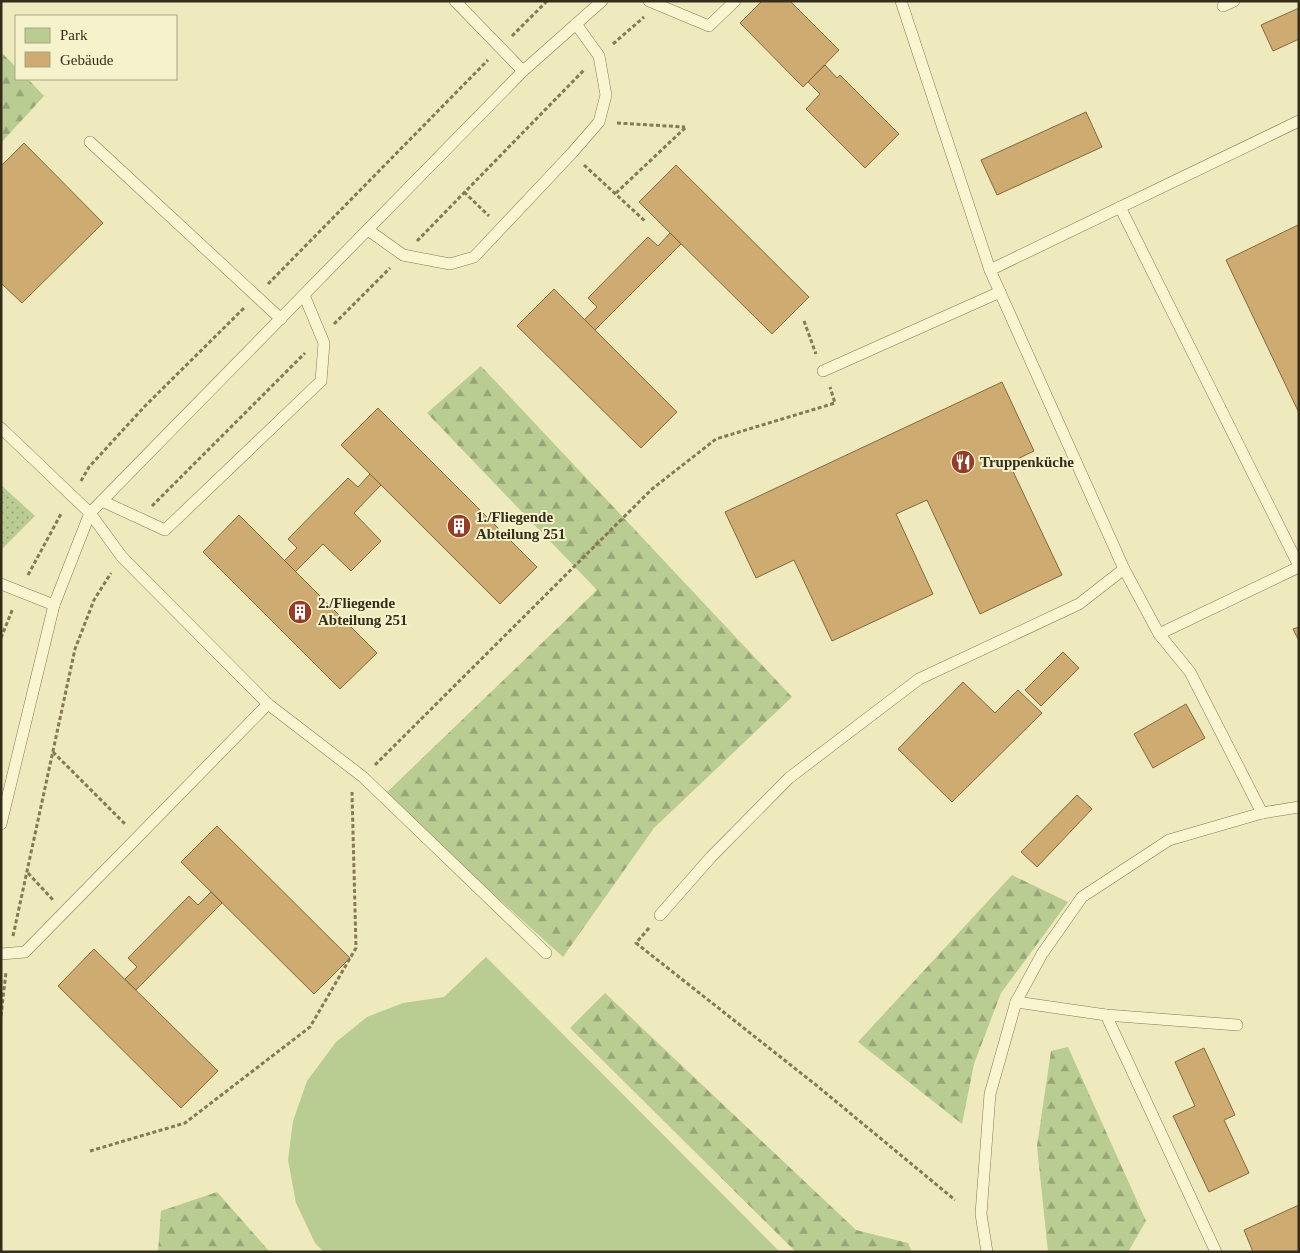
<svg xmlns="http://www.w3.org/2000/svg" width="1300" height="1253" font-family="Georgia,serif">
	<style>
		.grass { fill: url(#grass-dots) }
		.forest { fill: url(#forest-firs) }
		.park { fill: #b9cc91 }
		.building { fill: #ceab71; stroke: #86683b }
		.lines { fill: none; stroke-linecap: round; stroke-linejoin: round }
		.service-casing { stroke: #867956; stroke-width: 12 }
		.path { stroke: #867956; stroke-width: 3; stroke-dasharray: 4 2.5; stroke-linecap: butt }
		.service { stroke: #f9f5d0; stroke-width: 11 }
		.labels { text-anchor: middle; stroke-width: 4; stroke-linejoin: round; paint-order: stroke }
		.poi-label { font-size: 15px; font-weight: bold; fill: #352d1b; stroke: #f6f2cc; text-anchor: start }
	</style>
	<defs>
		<pattern id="grass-dots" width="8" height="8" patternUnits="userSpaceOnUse" patternTransform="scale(1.25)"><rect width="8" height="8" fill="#b9cc91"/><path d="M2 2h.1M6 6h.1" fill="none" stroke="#97a676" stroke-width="1.8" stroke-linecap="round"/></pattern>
		<pattern id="forest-firs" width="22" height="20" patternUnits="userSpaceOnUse" patternTransform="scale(1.25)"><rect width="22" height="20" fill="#b9cc91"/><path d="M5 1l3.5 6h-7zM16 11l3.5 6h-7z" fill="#97a676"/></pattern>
	</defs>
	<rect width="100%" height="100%" fill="#eeeabd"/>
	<path class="grass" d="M1,485L35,516L1,550Z"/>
	<g class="forest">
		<path d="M1,52L16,67V79H28L44,96L1,143Z"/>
		<path d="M481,366L792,697L654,828L563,957L384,795L597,590L427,413Z"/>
		<path d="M1012,875L1068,902L1001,993L974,1064L962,1124L858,1042Z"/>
		<path d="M605,993L856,1230L908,1243L912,1252H796L570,1028Z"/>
		<path d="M1068,1047L1146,1221L1128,1252H1048L1037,1146L1051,1051Z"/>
		<path d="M217,1192L270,1252H158L161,1211Z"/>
	</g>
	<path class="park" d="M486,957L780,1252H324L315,1243L296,1203L288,1160L293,1121L307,1081L336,1042L367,1017L403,1003L444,997Z"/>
	<g class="building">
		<path d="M762,1H790L839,50L803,87L740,23Z"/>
		<path d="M1299,8V39L1273,51L1261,25Z"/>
		<path d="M825,65L837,78L840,75L899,134L865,168L806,109L820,94L808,82Z"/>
		<path d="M1086,112L1102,147L997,195L981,160Z"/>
		<path d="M24,143L103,223L22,303L1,283V166Z"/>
		<path d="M676,165L809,297L772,334L639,202Z"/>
		<path d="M1298,225L1299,227V413L1226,260Z"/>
		<path d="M670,233L681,244L595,330L584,320L597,307L588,298L648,237L658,246Z"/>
		<path d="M554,289L677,412L641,448L517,326Z"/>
		<path d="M1002,382L1034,451L1009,463L1062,575L980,614L927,500L896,514L933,594L832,641L794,560L756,578L725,512Z"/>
		<path d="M378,408L537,567L500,604L341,445Z"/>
		<path d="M370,474L381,485L354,513L381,541L351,571L323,544L295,572L284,561L297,548L288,539L348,478L358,487Z"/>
		<path d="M239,515L377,653L340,689L203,552Z"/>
		<path d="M1299,627V641L1293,629Z"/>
		<path d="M1063,652L1079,668L1041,706L1025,690Z"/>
		<path d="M963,682L995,713L1018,690L1042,713L952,802L898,749Z"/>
		<path d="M1186,704L1205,738L1153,768L1134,734Z"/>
		<path d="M1077,795L1092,809L1037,867L1021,852Z"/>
		<path d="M217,826L350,958L314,994L181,862Z"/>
		<path d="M211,892L222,903L136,990L125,979L137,967L128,958L189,896L198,905Z"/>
		<path d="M94,949L218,1071L181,1108L58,986Z"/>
		<path d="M1204,1048L1235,1115L1224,1120L1249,1173L1209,1192L1173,1116L1195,1106L1175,1062Z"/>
		<path d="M1299,1205V1252H1253L1244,1230Z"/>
	</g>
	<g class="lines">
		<g class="service-casing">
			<g id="service">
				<path d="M455,1L523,71"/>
				<path d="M649,1L709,26L735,1"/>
				<path d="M901,1L990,270L1124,569L1159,634L1190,672L1262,813"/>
				<path d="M1223,6L1234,1"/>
				<path d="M90,142L281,319"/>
				<path d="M1120,207L1299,566"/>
				<path d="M368,230L403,255L450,264L474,257L572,153L599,122L606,95L599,56L576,24"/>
				<path d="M990,270L1299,121"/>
				<path d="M823,371L1000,292"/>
				<path d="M1,428L90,513L122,557L268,704L363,777L546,953"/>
				<path d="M102,501L165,530L321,381L324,343L304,295"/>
				<path d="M1,584L54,605"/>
				<path d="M1159,634L1299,567"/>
				<path d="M1,824L54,605L90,513L523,71L602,1"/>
				<path d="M660,915L711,857L789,778L919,679L1079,604L1124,569"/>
				<path d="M1,954L25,952L268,704"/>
				<path d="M1016,1002L1106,1015L1237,1025"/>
				<path d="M1106,1015L1216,1252"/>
				<path d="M987,1252L981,1214L990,1094L1016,1002L1042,954L1082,897L1169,840L1262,813L1299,807"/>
			</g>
		</g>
		<g class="path">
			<path d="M512,36L547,1"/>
			<path d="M613,44L644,17"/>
			<path d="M617,123L685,127"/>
			<path d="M584,165L646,222"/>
			<path d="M464,192L489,216"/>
			<path d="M616,193L686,127"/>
			<path d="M417,241L584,70"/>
			<path d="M268,284L488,60"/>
			<path d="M804,321L816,354"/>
			<path d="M334,324L390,268"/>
			<path d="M81,481L89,467L145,406L244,308"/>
			<path d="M152,506L305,353"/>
			<path d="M28,575L62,512"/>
			<path d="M1,638L13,608"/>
			<path d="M53,752L125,824"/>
			<path d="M375,765L652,489L716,439L835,403L830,387"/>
			<path d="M28,873L53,900"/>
			<path d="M649,928L636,943L816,1085L955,1200"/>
			<path d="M13,936L75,649L94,600L111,573"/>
			<path d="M1,1016L6,972"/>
			<path d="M90,1151L185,1123L310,1027L356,948L352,792"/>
		</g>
		<use href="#service" class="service"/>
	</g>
	<defs>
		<g id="restaurant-disc" transform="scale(1.25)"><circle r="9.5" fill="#963b25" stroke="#f6f2cc"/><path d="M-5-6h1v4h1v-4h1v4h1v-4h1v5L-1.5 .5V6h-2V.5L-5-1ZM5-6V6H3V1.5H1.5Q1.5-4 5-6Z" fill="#fff"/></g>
		<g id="building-disc" transform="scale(1.25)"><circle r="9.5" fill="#963b25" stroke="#f6f2cc"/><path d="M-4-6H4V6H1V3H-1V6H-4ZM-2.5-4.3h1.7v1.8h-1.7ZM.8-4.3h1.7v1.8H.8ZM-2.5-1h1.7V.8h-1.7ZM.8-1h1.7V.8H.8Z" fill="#fff"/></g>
	</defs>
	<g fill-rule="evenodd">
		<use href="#restaurant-disc" x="963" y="462"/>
		<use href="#building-disc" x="459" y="526"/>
		<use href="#building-disc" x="300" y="612"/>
	</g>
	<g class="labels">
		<g class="poi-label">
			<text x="980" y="467">Truppenküche</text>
			<text x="476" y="522">1./Fliegende<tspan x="476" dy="17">Abteilung 251</tspan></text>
			<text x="318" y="608">2./Fliegende<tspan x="318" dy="17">Abteilung 251</tspan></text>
		</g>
	</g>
	<rect width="1300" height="1253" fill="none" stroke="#352d1b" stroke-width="5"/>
	<rect x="15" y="15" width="162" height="65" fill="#f6f2cc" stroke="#a9a385"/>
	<rect x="25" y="28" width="25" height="15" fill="#b9cc91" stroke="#a9a385"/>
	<text x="60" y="40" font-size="15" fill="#352d1b">Park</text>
	<rect x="25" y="52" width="25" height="15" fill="#ceab71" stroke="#a9a385"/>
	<text x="60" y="65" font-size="15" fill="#352d1b">Gebäude</text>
</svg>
